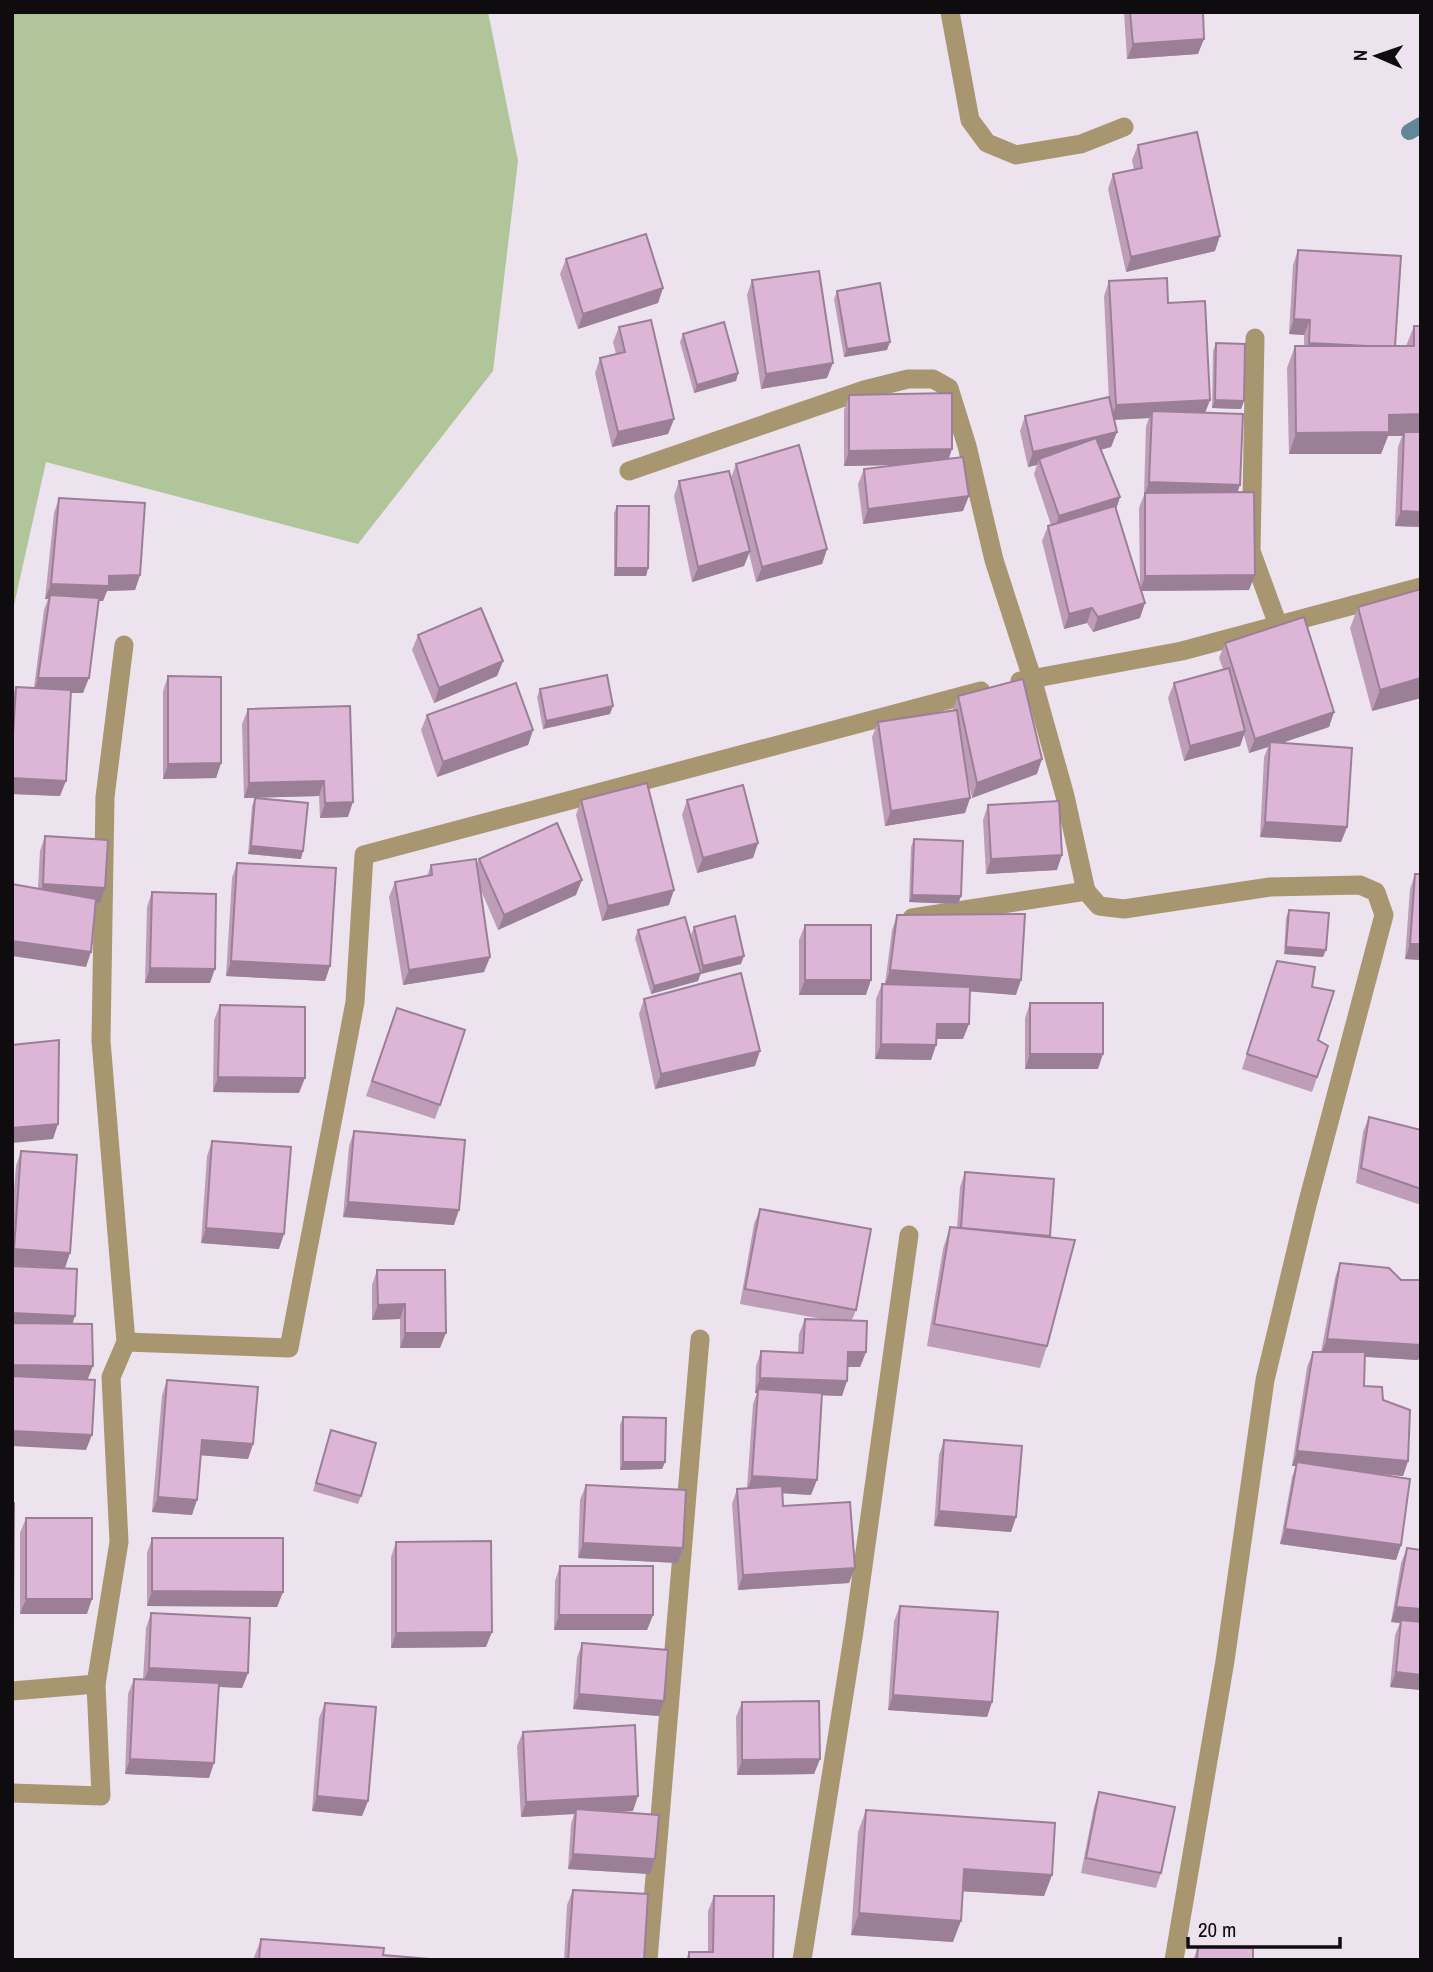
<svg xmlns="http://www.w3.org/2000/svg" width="1433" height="1972" font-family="'Archivo Narrow',sans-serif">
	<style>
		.green { fill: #b0c59a }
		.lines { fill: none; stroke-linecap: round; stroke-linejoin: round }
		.stream { stroke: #628797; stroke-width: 16 }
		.minor { stroke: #a79670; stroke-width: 19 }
		.wall { fill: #be9db9; fill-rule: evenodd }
		.shaded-wall { fill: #9b7f96 }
		.building { fill: #ddb6d7; stroke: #9b7f96; stroke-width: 2 }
	</style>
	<rect width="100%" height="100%" fill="#ece3ef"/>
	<path class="green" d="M12,12H488L518,161L493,371L358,544L46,462L12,614Z"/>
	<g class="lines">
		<path class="stream" d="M1409,132L1421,125"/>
		<g class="minor">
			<path d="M950,12L970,120L987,143L1016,155L1081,144L1124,127"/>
			<path d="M1255,338L1251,551L1278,625"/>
			<path d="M629,471L864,390L908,379H933L949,388L967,446L994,560L1032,678L1065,796L1086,891L1099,906L1124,909L1270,887L1360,885L1376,892L1384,915L1307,1205L1265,1380L1225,1661L1174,1960"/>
			<path d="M1020,681L1182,651L1421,587"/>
			<path d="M912,918L1086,891"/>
			<path d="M126,1342L289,1348L355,1002L364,855L981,691"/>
			<path d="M12,1691L96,1684"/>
			<path d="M12,1793L101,1796L96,1684L119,1542L111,1377L126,1342L101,1041L105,797L124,645"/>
			<path d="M648,1960L700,1339"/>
			<path d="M802,1960L854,1631L909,1235"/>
		</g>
	</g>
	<g class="wall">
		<path d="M1124,12H1203L1198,54L1127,59Z"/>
		<path d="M1138,145L1215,251L1126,272L1108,189L1113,174L1134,170L1132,160Z"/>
		<path d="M1298,250L1395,346H1406L1414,326H1421V527L1395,526L1398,447L1402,436H1388L1381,454H1289L1287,368L1295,346H1304V335L1289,334L1293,265Z"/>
		<path d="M566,259L663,288L658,303L578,329L560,274Z"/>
		<path d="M752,280L827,378L761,389L747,295Z"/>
		<path d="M1109,281L1168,303L1210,400L1205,413L1238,492L1249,590L1141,591L1140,618L1093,632L1087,623L1064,629L1042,541L1048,526L1051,525L1034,474L1037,465L1028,467L1020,431L1025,416L1109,401L1104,296ZM1149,418L1146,426L1144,495L1139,508L1140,586L1116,509L1120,497L1101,450L1111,447L1117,432L1114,420Z"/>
		<path d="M837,291L887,350L844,357L834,299Z"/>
		<path d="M619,327L674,419L668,434L612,447L595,373L600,358L616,354L613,342Z"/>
		<path d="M683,334L738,373L736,381L694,393L680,342Z"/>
		<path d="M1216,343L1244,401L1241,409L1212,408L1213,351Z"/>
		<path d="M849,395L948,459L963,511L863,524L858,484L864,469L901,465L844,466V410Z"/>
		<path d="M736,464L827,549L822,564L756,582L749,553L744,566L692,582L674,496L679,481L731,478Z"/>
		<path d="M59,498L140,575L135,590L107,591L103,601H99L83,693H71L60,796L12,794V698L16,687L34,688L44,610L48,599H45L54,513Z"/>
		<path d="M617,506L648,568L646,576H614V513Z"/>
		<path d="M1421,589V698L1372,711L1350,628L1358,607Z"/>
		<path d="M418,635L503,661L497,676L434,703L412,650Z"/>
		<path d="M1225,643L1334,712L1329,727L1281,743L1347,827L1341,842L1260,837L1264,757L1268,747L1249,753L1244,735L1240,746L1184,761L1168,698L1174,683L1223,669L1219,658Z"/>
		<path d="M168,676L221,763L216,778L163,779V691Z"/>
		<path d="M540,689L610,714L543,729L537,697Z"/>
		<path d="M958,696L1037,774L972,798L966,771L970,798L965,813L885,826L872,737L878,722L953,710Z"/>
		<path d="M350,706L348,817L320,818L319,796L244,798L242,724L248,709Z"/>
		<path d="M427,715L533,730L528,745L437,777L421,730Z"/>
		<path d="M255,798L301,859L248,854L252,806Z"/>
		<path d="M581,800L669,905L602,921L576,815Z"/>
		<path d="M687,800L758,843L753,858L697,873L682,815Z"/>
		<path d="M988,805L1057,870L986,874L983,820Z"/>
		<path d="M45,836L100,903H96L86,967L38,888L40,851Z"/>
		<path d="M914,839L961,896L958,904L909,902L911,847Z"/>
		<path d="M479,859L576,895L498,930L480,888L490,957L484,972L403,985L389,897L395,882L427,876L431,865H477Z"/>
		<path d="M237,863L330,966L325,981L226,976L232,878Z"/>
		<path d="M1415,874H1421V960L1405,959L1410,889Z"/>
		<path d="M152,892L210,983H145L147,907Z"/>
		<path d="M1289,910L1323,957L1284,954L1286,918Z"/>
		<path d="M897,915L1016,995L970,991L963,1039H936V1045L931,1060L875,1059L876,999L882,984H885L892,930Z"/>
		<path d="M805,925L866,995H799V940Z"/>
		<path d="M694,927L741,964L700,973L698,981L651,994L635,938L638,930L698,964L691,935Z"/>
		<path d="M1277,961L1312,987L1318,1040L1328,1046L1312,1092L1242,1069Z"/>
		<path d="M644,999L755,1066L655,1089L639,1014Z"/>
		<path d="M1030,1003L1098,1069H1025V1018Z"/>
		<path d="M220,1005L299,1093L213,1092L214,1020Z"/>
		<path d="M397,1008L440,1105L435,1119L366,1096Z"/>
		<path d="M1369,1117L1421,1130V1205L1356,1183L1363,1132Z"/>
		<path d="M354,1131L454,1225L343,1217L349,1146Z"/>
		<path d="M212,1141L279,1249L201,1243L207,1156Z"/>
		<path d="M21,1151L65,1268L12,1265V1214L16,1166Z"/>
		<path d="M965,1172L1050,1236L1047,1346L1040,1368L927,1346L943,1249L950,1227L957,1228L960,1187Z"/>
		<path d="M760,1209L856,1310L852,1320L866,1352L860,1367H848L842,1396L822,1395L811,1495L782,1493L783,1506L849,1583L738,1590L732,1504L737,1489L747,1488L753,1404L757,1393H755L756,1366L761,1351L798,1353L799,1334L805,1319H822L740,1304L754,1224Z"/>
		<path d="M1340,1263L1401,1280H1421V1354L1418,1360L1365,1357L1364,1386L1383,1400L1408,1461L1403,1476L1372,1473L1401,1545L1396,1560L1280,1544L1292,1477L1296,1466H1292L1307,1367L1313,1352H1321L1335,1278Z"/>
		<path d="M377,1270L440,1348H400V1319L372,1320V1285Z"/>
		<path d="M167,1380L253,1444L248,1459L201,1455L192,1515L152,1512L162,1395Z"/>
		<path d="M623,1417L665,1462L662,1469L620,1470V1425Z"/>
		<path d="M331,1430L361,1496L358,1504L313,1491Z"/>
		<path d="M944,1440L1016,1517L1011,1532L934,1526L939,1455Z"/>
		<path d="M586,1485L683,1548L678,1563L578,1558L580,1500Z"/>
		<path d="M26,1518L87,1614H20V1533Z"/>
		<path d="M152,1538L283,1592L277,1607L147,1606V1553Z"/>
		<path d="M396,1542L486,1647L391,1648V1557Z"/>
		<path d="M1407,1548L1421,1690L1390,1687L1395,1635L1400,1623L1391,1622L1401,1563Z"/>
		<path d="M560,1566L653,1615L647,1630H554L555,1581Z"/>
		<path d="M900,1606L992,1702L987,1717L888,1710L894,1621Z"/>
		<path d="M151,1613L248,1673L242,1688L219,1687L209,1778L125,1774L128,1694L134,1679H143L146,1628Z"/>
		<path d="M582,1643L659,1716L573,1709L577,1658Z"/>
		<path d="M742,1702L820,1759L814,1774L737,1775L736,1717Z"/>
		<path d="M325,1703L368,1801L362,1816L312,1811L319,1718Z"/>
		<path d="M523,1732L633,1811L619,1812L655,1859L650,1874L568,1869L571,1824L574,1814L521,1817L517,1746Z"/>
		<path d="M1099,1792L1161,1873L1156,1888L1081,1873L1094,1807Z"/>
		<path d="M866,1810L1052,1875L1044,1896L963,1891L953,1942L851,1935L858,1832Z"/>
		<path d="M573,1890L644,1960H564L567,1905Z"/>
		<path d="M714,1896L773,1960H686L689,1952H708V1911Z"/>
		<path d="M261,1939L383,1955L442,1960H253Z"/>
		<path d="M1198,1947L1253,1960H1193Z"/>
	</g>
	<g class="shaded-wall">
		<path d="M1204,39L1198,54L1127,59L1133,44Z"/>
		<path d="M1220,236L1215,251L1126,272L1131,257Z"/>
		<path d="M663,288L658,303L578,329L583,314Z"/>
		<path d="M1294,319L1310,320L1304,335L1289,334Z"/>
		<path d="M890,342L887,350L844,357L847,349Z"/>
		<path d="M1309,343L1395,347L1304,358Z"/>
		<path d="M833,363L827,378L761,389L766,374Z"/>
		<path d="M738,373L736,381L694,393L697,385Z"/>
		<path d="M1210,400L1204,415L1152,411L1150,418L1110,420L1116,405Z"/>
		<path d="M1215,400L1244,401L1241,409L1212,408Z"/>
		<path d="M1421,414V436L1404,432L1402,436H1388L1381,454H1289L1296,433L1389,415Z"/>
		<path d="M674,419L668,434L612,447L618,432Z"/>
		<path d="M1117,432L1111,447L1041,464L1039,459L1037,465L1028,467L1033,452Z"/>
		<path d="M952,449L947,464L844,466L849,451Z"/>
		<path d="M1149,482L1240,485L1235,500L1145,494Z"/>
		<path d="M969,496L963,511L863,524L868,509Z"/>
		<path d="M1120,497L1115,512L1054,531L1059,516Z"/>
		<path d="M1401,511L1421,512V527L1395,526Z"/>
		<path d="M827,549L822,564L756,582L762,567Z"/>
		<path d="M750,551L744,566L692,582L698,567Z"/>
		<path d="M616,568H648L646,576H614Z"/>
		<path d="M140,575L135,590L107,591L103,601L49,599L50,595L48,599H45L51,584L109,576Z"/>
		<path d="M1255,575L1249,590L1140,591L1145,576Z"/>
		<path d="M1145,603L1140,618L1093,632L1098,617Z"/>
		<path d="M1092,608L1087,623L1064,629L1069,614Z"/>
		<path d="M503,661L497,676L434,703L439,688Z"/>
		<path d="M38,678H89L83,693H33Z"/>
		<path d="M1421,678V698L1372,711L1380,690Z"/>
		<path d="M613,706L610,714L543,729L546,721Z"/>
		<path d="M1334,712L1329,727L1270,747V742L1268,747L1249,753L1255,739Z"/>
		<path d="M533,730L528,745L437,777L443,762Z"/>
		<path d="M1245,731L1240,746L1184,761L1190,746Z"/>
		<path d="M1042,759L1037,774L972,798L977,783Z"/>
		<path d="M221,763L216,778L163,779L168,764Z"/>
		<path d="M12,778L66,781L60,796L12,794Z"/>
		<path d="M324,781L319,796L244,798L249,783Z"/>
		<path d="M970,798L965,813L885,826L891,811Z"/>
		<path d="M353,802L348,817L320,818L325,803Z"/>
		<path d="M1265,822L1347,827L1341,842L1260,837Z"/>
		<path d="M758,843L753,858L697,873L703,858Z"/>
		<path d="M251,846L303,851L301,859L248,854Z"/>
		<path d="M1062,855L1057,870L986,874L991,859Z"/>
		<path d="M582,880L576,895L498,930L504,915Z"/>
		<path d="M43,884L105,888L100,903L38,899Z"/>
		<path d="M674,890L669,905L602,921L608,906Z"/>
		<path d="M912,895L961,896L958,904L909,902Z"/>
		<path d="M12,941L91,952L86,967L12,956Z"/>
		<path d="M1410,944H1421V960L1405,959Z"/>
		<path d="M1286,947L1326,950L1323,957L1284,954Z"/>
		<path d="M744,956L741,964L701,974L703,966Z"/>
		<path d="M490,957L484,972L403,985L409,970Z"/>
		<path d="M231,961L330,966L325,981L226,976Z"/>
		<path d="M150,968L215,969L210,983H145Z"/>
		<path d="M890,970L1021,980L1016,995L885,985Z"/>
		<path d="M701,973L698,981L651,994L654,986Z"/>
		<path d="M805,980H871L866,995H799Z"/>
		<path d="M937,1024H969L963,1039H931Z"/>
		<path d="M881,1044L936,1045L931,1060L875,1059Z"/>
		<path d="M760,1051L755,1066L655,1089L661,1074Z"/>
		<path d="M1030,1054H1103L1098,1069H1025Z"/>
		<path d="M218,1077L305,1078L299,1093L213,1092Z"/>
		<path d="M58,1124L53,1139L12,1143V1128Z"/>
		<path d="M348,1202L459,1210L454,1225L343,1217Z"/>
		<path d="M206,1228L284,1234L279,1249L201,1243Z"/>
		<path d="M14,1249L70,1253L65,1268L12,1265V1255Z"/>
		<path d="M405,1304L400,1319L372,1320L378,1305Z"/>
		<path d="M12,1313L75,1316L70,1331L12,1328Z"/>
		<path d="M405,1333H446L440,1348H400Z"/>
		<path d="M1327,1339L1421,1345V1354L1418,1360L1321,1354Z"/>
		<path d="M848,1352H866L860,1367H843Z"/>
		<path d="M12,1365L93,1366L87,1381L12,1380Z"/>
		<path d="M760,1378L847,1381L842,1396L758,1393V1389L757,1393H755Z"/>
		<path d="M12,1431L92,1435L86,1450L12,1446Z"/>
		<path d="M202,1440L253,1444L248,1459L197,1455Z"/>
		<path d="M1297,1451L1408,1461L1403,1476L1296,1466L1297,1462L1296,1466H1292Z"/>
		<path d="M623,1462H665L662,1469L620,1470Z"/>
		<path d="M752,1476L817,1480L811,1495L747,1491Z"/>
		<path d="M158,1497L197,1500L192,1515L152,1512Z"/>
		<path d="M939,1511L1016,1517L1011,1532L934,1526Z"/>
		<path d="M1285,1529L1401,1545L1396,1560L1280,1544Z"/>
		<path d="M583,1543L683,1548L678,1563L578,1558Z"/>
		<path d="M855,1568L849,1583L738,1590L743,1575Z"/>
		<path d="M152,1591L283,1592L277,1607L147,1606Z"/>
		<path d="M26,1599H92L87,1614H20Z"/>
		<path d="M1396,1607L1421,1609V1625L1401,1620L1400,1623L1391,1622Z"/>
		<path d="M559,1615H653L647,1630H554Z"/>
		<path d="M492,1632L486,1647L391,1648L396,1633Z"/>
		<path d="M149,1668L248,1673L242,1688L143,1683Z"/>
		<path d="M1396,1672L1421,1675V1690L1390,1687Z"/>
		<path d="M579,1694L664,1701L659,1716L573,1709Z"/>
		<path d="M893,1695L992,1702L987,1717L888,1710Z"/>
		<path d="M130,1759L214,1763L209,1778L125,1774Z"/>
		<path d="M820,1759L814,1774L737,1775L742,1760Z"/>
		<path d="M317,1796L368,1801L362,1816L312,1811Z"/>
		<path d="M638,1796L633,1811L576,1814V1809L574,1814L521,1817L526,1802Z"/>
		<path d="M573,1854L655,1859L650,1874L568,1869Z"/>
		<path d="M964,1869L1052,1875L1044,1896L956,1891Z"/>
		<path d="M859,1913L961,1921L953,1942L851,1935Z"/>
	</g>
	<g class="building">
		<path d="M1130,12H1203L1204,39L1133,44Z"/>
		<path d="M1197,132L1220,236L1131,257L1113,174L1142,168L1138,145Z"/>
		<path d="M646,234L663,288L583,314L566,259Z"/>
		<path d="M1298,250L1401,256L1395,346H1368L1309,343L1310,320L1294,319Z"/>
		<path d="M819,271L833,363L766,374L752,280Z"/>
		<path d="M1167,278L1168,303L1205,301L1210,400L1116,405L1109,281Z"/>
		<path d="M880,283L890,342L847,349L837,291Z"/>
		<path d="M651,320L674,419L618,432L600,358L625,352L619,327Z"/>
		<path d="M724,322L738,373L697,385L683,334Z"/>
		<path d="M1414,326H1421V414L1389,415V432L1296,433L1295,346H1414Z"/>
		<path d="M1216,343L1245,344L1244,401L1215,400Z"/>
		<path d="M952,393V449L849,451V395Z"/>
		<path d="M1109,397L1117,432L1033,452L1025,416Z"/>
		<path d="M1152,411L1243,414L1240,485L1149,482Z"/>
		<path d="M1404,432H1421V512L1401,511Z"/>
		<path d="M1096,438L1120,497L1059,516L1039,459Z"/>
		<path d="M799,445L827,549L762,567L736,464Z"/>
		<path d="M963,457L969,496L868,509L864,469Z"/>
		<path d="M729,471L750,551L698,567L679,481Z"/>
		<path d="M1254,492L1255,575L1145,576V493Z"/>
		<path d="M59,498L145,503L140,575L109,576V586L51,584Z"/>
		<path d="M617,506H649L648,568H616Z"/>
		<path d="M1115,506L1145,603L1098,617L1092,608L1069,614L1048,526Z"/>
		<path d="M1421,589V678L1380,690L1358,607Z"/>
		<path d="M50,595L99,598L89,678H38Z"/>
		<path d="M481,608L503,661L439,688L418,635Z"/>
		<path d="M1304,617L1334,712L1255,739L1225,643Z"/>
		<path d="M1229,668L1245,731L1190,746L1174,683Z"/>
		<path d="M607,675L613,706L546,721L540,689Z"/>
		<path d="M168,676L221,677V763L168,764Z"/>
		<path d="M1023,679L1042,759L977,783L958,696Z"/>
		<path d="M516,683L533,730L443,762L427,715Z"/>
		<path d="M16,687L71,690L66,781L12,778V750Z"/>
		<path d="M350,706L353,802L325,803L324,781L249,783L248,709Z"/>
		<path d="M957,710L970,798L891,811L878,722Z"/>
		<path d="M1270,742L1352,748L1347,827L1265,822Z"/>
		<path d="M647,783L674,890L608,906L581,800Z"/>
		<path d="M743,785L758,843L703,858L687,800Z"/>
		<path d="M255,798L308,803L303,851L251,846Z"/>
		<path d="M1059,801L1062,855L991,859L988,805Z"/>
		<path d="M557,823L582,880L504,915L479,859Z"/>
		<path d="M45,836L108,840L105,888L43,884Z"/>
		<path d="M914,839L963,841L961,896L912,895Z"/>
		<path d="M476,859L490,957L409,970L395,882L432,875L431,865Z"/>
		<path d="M237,863L336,868L330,966L231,961Z"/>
		<path d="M1415,874H1421V944H1410Z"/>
		<path d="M12,884L96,899L91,952L12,941Z"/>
		<path d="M152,892L216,894L215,969L150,968Z"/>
		<path d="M1289,910L1329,913L1326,950L1286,947Z"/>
		<path d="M1025,914L1021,980L890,970L897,915Z"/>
		<path d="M735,916L744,956L703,966L694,927Z"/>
		<path d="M685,917L701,973L654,986L638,930Z"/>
		<rect x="805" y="925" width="66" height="55"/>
		<path d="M1277,961L1315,967L1312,987L1334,991L1318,1040L1328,1046L1317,1077L1247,1054Z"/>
		<path d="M741,973L760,1051L661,1074L644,999Z"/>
		<path d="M882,984L970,987L969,1024H937L936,1045L881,1044Z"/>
		<rect x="1030" y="1003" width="73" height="51"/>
		<path d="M220,1005L305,1007V1078L218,1077Z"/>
		<path d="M397,1008L465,1030L440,1105L372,1081Z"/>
		<path d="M59,1040L58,1124L12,1128V1045Z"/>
		<path d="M1369,1117L1421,1130V1189L1361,1168Z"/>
		<path d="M354,1131L465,1140L459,1210L348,1202Z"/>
		<path d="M212,1141L291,1147L284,1234L206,1228Z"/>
		<path d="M21,1151L77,1155L70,1253L14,1249Z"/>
		<path d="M965,1172L1054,1179L1050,1236L961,1228Z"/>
		<path d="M760,1209L871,1229L856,1310L745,1289Z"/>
		<path d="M950,1227L1075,1240L1047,1346L934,1324Z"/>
		<path d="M1340,1263L1389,1268L1401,1280H1421V1345L1327,1339Z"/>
		<path d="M12,1266L77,1269L75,1316L12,1313Z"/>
		<path d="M377,1270H445L446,1333H405V1304L378,1305Z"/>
		<path d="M805,1319L867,1321L866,1352H848L847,1381L760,1378L761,1351L803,1353Z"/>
		<path d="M12,1323L92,1324L93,1366L12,1365Z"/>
		<path d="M1313,1352H1365L1364,1386L1382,1387L1383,1400L1410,1410L1408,1461L1297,1451Z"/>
		<path d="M12,1376L95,1380L92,1435L12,1431Z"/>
		<path d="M167,1380L258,1387L253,1444L202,1440L197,1500L158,1497Z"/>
		<path d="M758,1389L822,1393L817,1480L752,1476Z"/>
		<path d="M623,1417L666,1418L665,1462H623Z"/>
		<path d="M331,1430L376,1443L361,1496L316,1483Z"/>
		<path d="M944,1440L1022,1446L1016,1517L939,1511Z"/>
		<path d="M1297,1462L1410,1479L1401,1545L1285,1529Z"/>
		<path d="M586,1485L686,1490L683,1548L583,1543Z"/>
		<path d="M782,1486L783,1506L850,1502L855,1568L743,1575L737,1489Z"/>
		<path d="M12,1503H14L13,1624H12Z"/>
		<rect x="26" y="1518" width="66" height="81"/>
		<path d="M152,1538H283V1592L152,1591Z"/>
		<path d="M491,1541L492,1632L396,1633V1542Z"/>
		<path d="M1407,1548L1421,1550V1609L1396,1607Z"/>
		<path d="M560,1566H653V1615H559Z"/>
		<path d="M900,1606L998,1612L992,1702L893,1695Z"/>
		<path d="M151,1613L250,1618L248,1673L149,1668Z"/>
		<path d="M1401,1620L1421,1622V1675L1396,1672Z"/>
		<path d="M582,1643L668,1650L664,1701L579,1694Z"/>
		<path d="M134,1679L219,1683L214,1763L130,1759Z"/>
		<path d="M819,1701L820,1759L742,1760V1702Z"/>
		<path d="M325,1703L376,1707L368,1801L317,1796Z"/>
		<path d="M635,1725L638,1796L526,1802L523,1732Z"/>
		<path d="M1099,1792L1175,1807L1161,1873L1086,1858Z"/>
		<path d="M576,1809L659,1815L655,1859L573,1854Z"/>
		<path d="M866,1810L1055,1823L1052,1875L964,1869L961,1921L859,1913Z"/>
		<path d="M573,1890L648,1894L644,1960H568Z"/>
		<path d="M714,1896H774L773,1960H689V1952H713Z"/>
		<path d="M261,1939L384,1948L383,1955L442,1960H259Z"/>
		<path d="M1198,1947L1253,1948V1960H1197Z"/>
	</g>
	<rect width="1433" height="1972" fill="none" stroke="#0f0c10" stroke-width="28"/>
	<g transform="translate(1377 56) rotate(272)" stroke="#ece3ef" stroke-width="5" paint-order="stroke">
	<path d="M0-5L12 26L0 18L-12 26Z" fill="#0f0c10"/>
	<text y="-10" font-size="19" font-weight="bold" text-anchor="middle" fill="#0f0c10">N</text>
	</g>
	<path d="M1188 1937v10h152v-10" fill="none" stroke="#0f0c10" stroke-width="3.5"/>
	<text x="1198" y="1937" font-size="21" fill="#0f0c10" stroke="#ece3ef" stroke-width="5" paint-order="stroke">20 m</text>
</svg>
